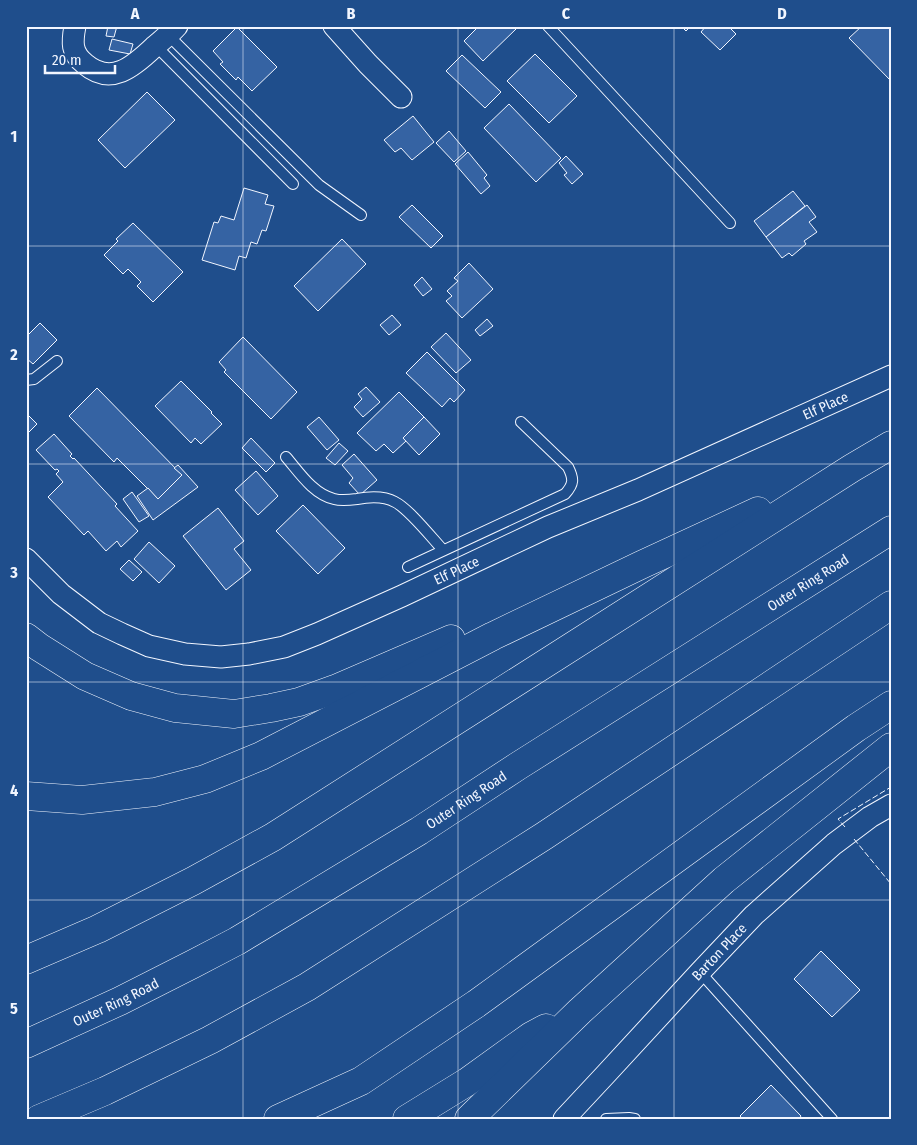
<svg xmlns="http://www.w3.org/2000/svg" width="917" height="1145" font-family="'Fira Sans Condensed',sans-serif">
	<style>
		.building { fill: #3563a3; stroke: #f2f6ff }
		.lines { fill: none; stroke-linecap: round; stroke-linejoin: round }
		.lane-casing { stroke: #f2f6ff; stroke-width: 12 }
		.street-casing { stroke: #f2f6ff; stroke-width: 23 }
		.highway-casing { stroke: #f2f6ff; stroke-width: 29 }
		.lane { stroke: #1f4e8c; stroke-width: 10 }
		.street { stroke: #1f4e8c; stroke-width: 21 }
		.highway { stroke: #1f4e8c; stroke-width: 28 }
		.fence { stroke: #f2f6ff; stroke-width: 1; stroke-dasharray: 6 2.5; stroke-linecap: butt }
		.grid { fill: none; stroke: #f2f6ff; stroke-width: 1; stroke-opacity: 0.55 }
		.labels { text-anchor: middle; stroke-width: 4; stroke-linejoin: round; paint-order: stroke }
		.street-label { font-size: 14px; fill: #f2f6ff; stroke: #1f4e8c }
		.neatline { fill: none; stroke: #f2f6ff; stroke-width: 2 }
		.grid-label { font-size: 16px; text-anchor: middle; font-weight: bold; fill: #f2f6ff }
	</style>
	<rect width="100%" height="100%" fill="#1f4e8c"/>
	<g class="building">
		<path d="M108,26H117L114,37L106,36Z"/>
		<path d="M479,26H514L516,29L483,61L464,41Z"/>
		<path d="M681,26H691L686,31Z"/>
		<path d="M706,26H728L736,34L720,50L701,32Z"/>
		<path d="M862,26H891V44L889,45L891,47V81L849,38Z"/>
		<path d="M237,27L277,67L252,91L238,77L236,80L220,64L223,62L213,51Z"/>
		<path d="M112,39L133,44L130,54L109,50Z"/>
		<path d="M535,54L577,96L549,123L507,81Z"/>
		<path d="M462,55L501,92L485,108L446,71Z"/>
		<path d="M147,92L175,120L125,168L98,140Z"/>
		<path d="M509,104L561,158L536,182L484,128Z"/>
		<path d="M413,116L434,142L412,160L401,148L395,152L384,140Z"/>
		<path d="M449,131L466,151L454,162L436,143Z"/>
		<path d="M468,152L487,175L484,178L490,186L481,194L455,164Z"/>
		<path d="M566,156L583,174L572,184L564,175L567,173L559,163Z"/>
		<path d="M244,188L268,195L265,204L274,206L266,231L262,230L257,244L251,242L246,258L239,256L235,270L202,260L214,222L218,223L221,216L234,220Z"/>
		<path d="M793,191L805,206L766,237L754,221Z"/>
		<path d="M412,205L443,236L431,248L399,217Z"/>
		<path d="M807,205L816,217L809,222L817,232L804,241L806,244L792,256L789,253L782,258L766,237Z"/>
		<path d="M133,223L183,272L153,302L137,286L141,282L128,269L123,274L104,255L118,241L116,239Z"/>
		<path d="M342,239L366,264L318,311L294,286Z"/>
		<path d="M469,263L493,289L462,318L446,301L452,296L447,291L458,281L454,278Z"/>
		<path d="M422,277L432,289L423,296L414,285Z"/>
		<path d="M392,315L401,325L389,335L380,325Z"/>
		<path d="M487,319L493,326L480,336L475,330Z"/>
		<path d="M40,323L57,340L33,364L26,358V337Z"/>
		<path d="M446,333L471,360L456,373L431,347Z"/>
		<path d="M243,337L297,392L271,419L224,372L226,370L219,362Z"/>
		<path d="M427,352L465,390L454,402L450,398L442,407L406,373Z"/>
		<path d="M181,381L212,412L211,413L222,424L201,444L195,438L191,443L155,406Z"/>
		<path d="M366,387L380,402L363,417L354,407L362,399L358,394Z"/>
		<path d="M97,388L182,475L158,499L117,458L114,462L69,416Z"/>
		<path d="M399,392L424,417L403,438L406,441L393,453L384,444L376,451L357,433Z"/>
		<path d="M26,413L37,424L26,435Z"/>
		<path d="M319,417L339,440L327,450L307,427Z"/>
		<path d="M424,417L440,434L419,455L403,438Z"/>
		<path d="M54,434L72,454L70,456L73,459L74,458L117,504L115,506L138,531L121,547L117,541L106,551L88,531L84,535L48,497L63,482L56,474L59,471L57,469L55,470L36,450Z"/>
		<path d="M251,438L275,463L266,472L242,448Z"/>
		<path d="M339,443L348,451L335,465L326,458Z"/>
		<path d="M354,454L377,480L360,495L349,483L353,478L342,465Z"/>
		<path d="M178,465L198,487L153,520L137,496L148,488L158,499L182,475L174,468Z"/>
		<path d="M256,471L278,496L258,515L235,490Z"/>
		<path d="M132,492L149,516L139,522L123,499Z"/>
		<path d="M303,505L345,548L318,574L276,531Z"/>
		<path d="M218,508L244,541L234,549L251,570L226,590L183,536Z"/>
		<path d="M149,542L175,566L159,583L134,559Z"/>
		<path d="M129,560L142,572L133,581L120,569Z"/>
		<path d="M821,951L860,990L832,1017L794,979Z"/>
		<path d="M771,1085L801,1116L799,1119H743L740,1116Z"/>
	</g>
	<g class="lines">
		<g class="lane-casing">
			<g id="lane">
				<path d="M548,26L730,223"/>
				<path d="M168,35L319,185L361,215"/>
				<path d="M156,46L293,184"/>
				<path d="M26,380L34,379L57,361"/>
				<path d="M286,457C299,472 313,494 334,499C341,501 350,500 357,499C368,497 384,496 395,502C409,509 431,537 443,550"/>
				<path d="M408,567L565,494C574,484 574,479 568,467L521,422"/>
				<path d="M700,972L832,1119"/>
				<path d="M606,1119L629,1118L635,1119"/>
			</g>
		</g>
		<g class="street-casing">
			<g id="street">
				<path d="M75,26C72,42 71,53 85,64C111,86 133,67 154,47C162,40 170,34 177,26"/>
				<path d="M334,26L368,64L401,97"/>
				<path id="s1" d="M26,559L61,594L99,623L122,634L149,646L185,654L221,657L249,654L284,647L317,634L402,596L548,527L638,490L891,376"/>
				<path id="s2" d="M564,1119L606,1074L700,972L754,915L834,844L870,817L891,805"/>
			</g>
		</g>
		<g class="highway-casing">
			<g id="highway">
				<path d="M26,637L39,647L85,676L131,696L175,708L234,714L271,708L299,702L335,689L451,639"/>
				<path d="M26,796L82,800L155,792L205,779L261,756L493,636L641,565L758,511"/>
				<path d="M26,960L98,929L193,881L273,837L852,468L891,445"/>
				<path id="s3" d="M26,1044L120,1001L193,964L237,941L419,831L518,766L891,530"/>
				<path d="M39,1119L105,1091L210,1040L307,987L544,836L891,605"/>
				<path d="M278,1119L361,1081L476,1004L856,728L891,705"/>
				<path d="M407,1119L467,1082L531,1036L546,1028"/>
				<path d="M469,1119L580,1011L724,880L891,747"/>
			</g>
		</g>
		<use href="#lane" class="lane"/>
		<use href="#street" class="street"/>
		<use href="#highway" class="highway"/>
		<g class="fence">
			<path d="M845,827L838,819L891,787"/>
			<path d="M854,839L891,884"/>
		</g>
	</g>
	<path class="grid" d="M243,26V1119M458,26V1119M674,26V1119M26,246H891M26,464H891M26,682H891M26,900H891"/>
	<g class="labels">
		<g class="street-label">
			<text dy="5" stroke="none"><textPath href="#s1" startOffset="882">Elf Place</textPath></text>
			<text dy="5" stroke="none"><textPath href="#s1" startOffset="478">Elf Place</textPath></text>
			<text dy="5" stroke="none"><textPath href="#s3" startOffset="909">Outer Ring Road</textPath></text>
			<text dy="5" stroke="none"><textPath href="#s3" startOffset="504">Outer Ring Road</textPath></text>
			<text dy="5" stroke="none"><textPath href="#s2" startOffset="228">Barton Place</textPath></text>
			<text dy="5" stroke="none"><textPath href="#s3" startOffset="99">Outer Ring Road</textPath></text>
		</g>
	</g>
	<rect width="917" height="1145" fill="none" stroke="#1f4e8c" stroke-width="55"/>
	<path d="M45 65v8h70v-8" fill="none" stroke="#f2f6ff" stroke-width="2.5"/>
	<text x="52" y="65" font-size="15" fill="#f2f6ff" stroke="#1f4e8c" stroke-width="4" paint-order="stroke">20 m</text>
	<rect x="28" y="28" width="862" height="1090" class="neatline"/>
	<g class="grid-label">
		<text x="135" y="19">A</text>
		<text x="351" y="19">B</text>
		<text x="566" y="19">C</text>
		<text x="782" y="19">D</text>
		<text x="14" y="142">1</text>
		<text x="14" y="360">2</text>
		<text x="14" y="578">3</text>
		<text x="14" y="796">4</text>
		<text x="14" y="1014">5</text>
	</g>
</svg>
